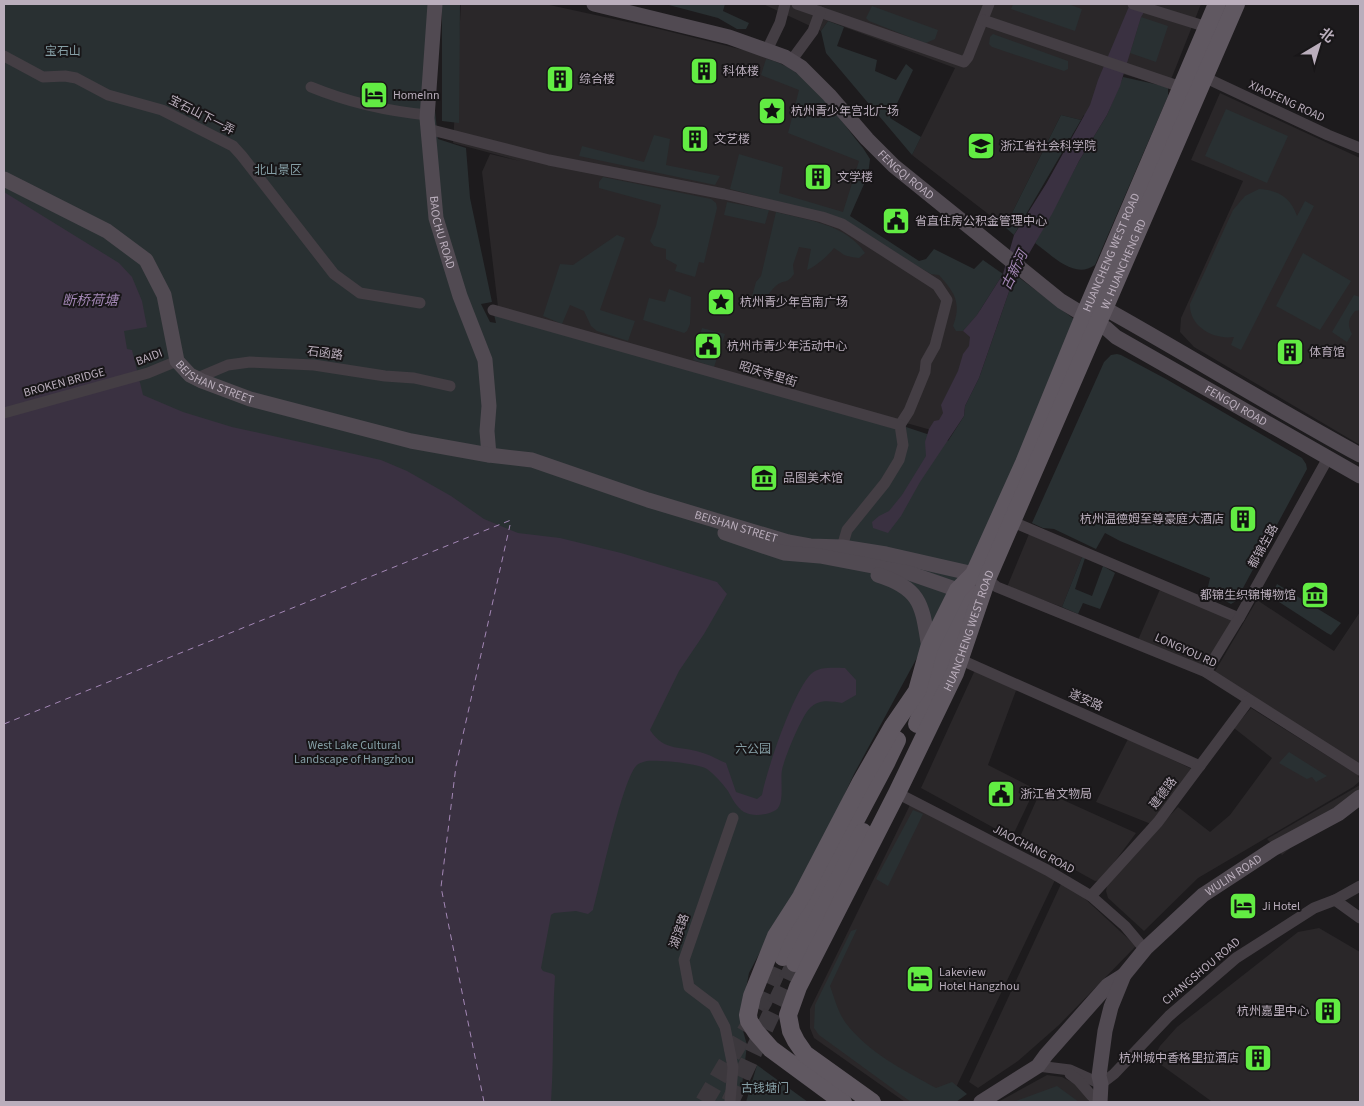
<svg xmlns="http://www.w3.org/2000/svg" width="1364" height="1106" font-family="'Source Sans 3','Noto Sans SC',sans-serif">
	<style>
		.built { fill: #2a2729 }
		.green { fill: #293032 }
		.water { fill: #3a3141 }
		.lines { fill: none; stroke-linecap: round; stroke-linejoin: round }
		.ferry { stroke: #a387b5; stroke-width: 1; stroke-dasharray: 6 5; stroke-linecap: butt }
		.primary-tunnel { stroke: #3c383d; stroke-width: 18; stroke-dasharray: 18 9; stroke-linecap: butt }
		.street { stroke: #443e44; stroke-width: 11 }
		.secondary { stroke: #514a52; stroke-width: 15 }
		.primary { stroke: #605861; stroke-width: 18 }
		.labels { text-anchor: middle; stroke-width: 4; stroke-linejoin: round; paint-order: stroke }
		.park-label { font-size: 12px; fill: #869fa6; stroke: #181618 }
		.poi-label { font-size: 12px; fill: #baaebc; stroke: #181618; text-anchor: start }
		.street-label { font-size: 12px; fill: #baaebc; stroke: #181618 }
		.water-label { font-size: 14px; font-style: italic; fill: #a387b5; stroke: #181618 }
	</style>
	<rect width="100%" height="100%" fill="#1d1b1d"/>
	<g class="built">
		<path d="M461,4H545L655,28L756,53L788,68L866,158L847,219L925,266L946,275L984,314L938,432L498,307L482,172L490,154L520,161L453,143Z"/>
		<path d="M763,4H1201L1168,87L1109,70L1090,117L1084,115L1081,120L1061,115L1005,227L912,155L955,68L828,21L821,31Z"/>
		<path d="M1220,93L1360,158V445L1194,347L1180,332L1181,318L1243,181L1191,160Z"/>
		<path d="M1029,534L1082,557L1062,607L1007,587Z"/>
		<path d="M1161,587L1235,620L1205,669L1138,640Z"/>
		<path d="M1257,600L1334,651L1360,612V766L1214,673Z"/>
		<path d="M975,670L1017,688L988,765L1035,789L1014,833L1007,835L921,788Z"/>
		<path d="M1251,708L1358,775L1360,781L1353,787L1198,878L1144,931L1108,898L1106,891L1108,882L1113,874L1178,807L1210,832L1230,815L1272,758L1234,728Z"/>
		<path d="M1128,739L1192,769L1151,824L1096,802Z"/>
		<path d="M1360,785V801L1294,845L1282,855L1267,839Z"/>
		<path d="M1041,790L1136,833L1101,880L1095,881L1019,839Z"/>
		<path d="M910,805L1055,880L949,1102H905L814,1038L810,1028V1009Z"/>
		<path d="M1061,884L1081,895L1136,946L1059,1025L1018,1061L978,1088L969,1082Z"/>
		<path d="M1319,928L1360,952V1102H1211V1101L1153,1059L1160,1046L1177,1027L1298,932Z"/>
		<path d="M1047,1075L1062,1077L1089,1091L1088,1102H998Z"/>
	</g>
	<g class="green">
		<path d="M4,4H436L434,101L438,139L466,148L470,198L492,302L481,304L490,322L496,323L493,310L900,425L948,441L964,416L965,406L979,378L1012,283L1017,276L1074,319L974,574L926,641L854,774L803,884L770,933L749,973L740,1020L747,1045L740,1102H4Z"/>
		<path d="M442,4H460L459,123L442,121Z"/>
		<path d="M665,4H725L723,11L749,23L746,29H737L718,18Z"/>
		<path d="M1013,4H1068L1082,9L1075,31L1011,9Z"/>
		<path d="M872,6L938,30L935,39L926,43L922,42L869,21L866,18Z"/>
		<path d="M1141,17L1168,26L1156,62L1130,53Z"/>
		<path d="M828,21L844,27L837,46L877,60L875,71L896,80L906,64L913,70L890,118L921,137L912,155L826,53L821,31Z"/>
		<path d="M993,34L1068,61V69L1064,71L992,47L989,44L990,37Z"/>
		<path d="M766,59C805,65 840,120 863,148L870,159L868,175L850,216L919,261L926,259L934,249L974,269L983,260L1003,274L977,315L963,331H956L953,326C962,302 954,292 939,275L931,274L917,266L843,219L730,189L739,154L783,167L779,193L843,212L859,161L788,133L799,90L761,75Z"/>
		<path d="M1123,77L1168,87V96L1095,265C1074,280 1052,255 1035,243L1079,161L1107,115Z"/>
		<path d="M1226,109L1288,136L1267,183L1205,156Z"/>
		<path d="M1061,115L1081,120L1014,235L1005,227Z"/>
		<path d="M654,135L670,139L666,165L720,176L715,185L579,156L582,146L644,162Z"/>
		<path d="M603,177L711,199L716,203L717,208L704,263L699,262L695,277L675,271L677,265L666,259V249L654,246L650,241L656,226L661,205L599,188V182Z"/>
		<path d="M1259,189C1279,190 1291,198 1297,216L1305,201L1314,206L1241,350L1231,345L1234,337C1214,340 1189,327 1190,304L1233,210L1245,196Z"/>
		<path d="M727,202L769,210L765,224L724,215Z"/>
		<path d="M776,212C807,220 846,224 865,253L859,258C853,257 845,257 840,252C838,251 836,249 834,248C829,255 815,267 807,270L811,249L799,247L793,265L794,274C786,285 785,279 777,285C766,294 770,300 752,296L756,282L761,276Z"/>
		<path d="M617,235L625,238L600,310L635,321L628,341L597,331L591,326L584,311L570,305L562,324L543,316L560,264L573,265Z"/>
		<path d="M1303,253L1351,281L1320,330L1276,306Z"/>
		<path d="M669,289L691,297L690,324L687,331L684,333L643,320L649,298L665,302Z"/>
		<path d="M1354,295L1360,297V310L1355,311C1348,319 1347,325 1352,334L1347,342L1332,332Z"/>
		<path d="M702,328L725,334L714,367L693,360Z"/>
		<path d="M1117,354L1121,355L1166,379L1302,458L1306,464L1307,469L1236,601L1231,604L1207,591L1210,578L1120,541L1105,533L1096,549L1054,529L1043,528L1032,523L1104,362L1111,355Z"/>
		<path d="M1082,557L1085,558L1075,589L1092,596L1103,566L1115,573L1100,609L1083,603L1078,614L1062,607Z"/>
		<path d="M1277,584L1341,623L1331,635L1327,633L1276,600C1271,594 1274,590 1277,584Z"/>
		<path d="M1289,752L1327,776L1316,782L1312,777L1307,779L1279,763Z"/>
		<path d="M913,810L923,814L888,886L876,879Z"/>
		<path d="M857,929L830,986C834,997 838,1012 845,1022C868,1053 904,1070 936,1088L952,1082L967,1094L956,1102H911L819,1035L814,1028L815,1005L851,931Z"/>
		<path d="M757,1065L808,1102H746Z"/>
		<path d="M1057,1086L1079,1102H1013Z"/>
	</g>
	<g class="water">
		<path d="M1130,4H1149L1141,17L1120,86L1107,115L1079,161L1052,214L1012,283L979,378L965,406L964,416L920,482L901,516L888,533L873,528L872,522L879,516L889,511L902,495L926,456L925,442L929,429L934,421L939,420L943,413L941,405L958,371L963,354L969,346L970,337L963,331L977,315L1003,274L1014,235L1046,184L1090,105L1098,80Z"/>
		<path d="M4,192L119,263L132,277L142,301L147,327L124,331L127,349L132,350L143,395L183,412L232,427L381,460L407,471L451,496L484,519L518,533L560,538L621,553L717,582L727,594L704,634L679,671L650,730C665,753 682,745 703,753C711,755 718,760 726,763L736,792L757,799L762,795C767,769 793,692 811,674C819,666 835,668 845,668L856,680V695L842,703C830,701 819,699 810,708C802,715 784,759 782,770C780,780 785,804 776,810C768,815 753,817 744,812C736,807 732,798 728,791C722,783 715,775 707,769C697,763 659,760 647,761C644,762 639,763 637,765C623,777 600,885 593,910L588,914L576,911L554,913L551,915L541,968L543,971L553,974L555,976C552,1018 554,1060 551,1102H4Z"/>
	</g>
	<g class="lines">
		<g class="ferry">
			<path d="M4,724L511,520"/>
			<path d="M484,1102L441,887L456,766L510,525"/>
		</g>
		<g class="primary-tunnel">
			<path d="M704,1102L763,1002L783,957"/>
			<path d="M730,1102L795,963"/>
		</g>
		<g class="street">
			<path d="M797,4L964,62L968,57L989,4"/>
			<path d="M1133,4L1207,27"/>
			<path d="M983,20L1181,87"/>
			<path d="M767,50L780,23L785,4"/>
			<path d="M4,56L43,77L65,76L76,78L108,95L162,110L233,146L242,156L334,274L360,293L420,303"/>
			<path d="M791,61L813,31L820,12"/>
			<path d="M1204,77L1328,135L1360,148"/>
			<path d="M311,87C350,103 386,111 428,115"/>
			<path d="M428,129L549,160L724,194L822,217L842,224L937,285L947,300L935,346L926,362L925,372L909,411L900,425"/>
			<path d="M493,310L900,425L903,445L899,460L885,483L847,530L842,547"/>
			<path d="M202,381V376L228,365L250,362L314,365L385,376L414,378L450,386"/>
			<path d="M4,413L148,373L177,361"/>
			<path d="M1013,522L1239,618"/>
			<path d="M987,579L997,587L1206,672L1360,770"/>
			<path d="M959,659L1200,766"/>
			<path d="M1206,672L1239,618L1328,458"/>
			<path d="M897,793L1047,870L1091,896L1125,926L1141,945L1146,948"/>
			<path d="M1091,896L1158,822L1249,700"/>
			<path d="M1335,900L1360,918"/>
			<path d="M1038,1066L1070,1070L1101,1084L1114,1074L1169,1016L1236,958L1314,908L1335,900L1360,886"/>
			<path d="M1070,1074L1078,1080L1097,1102"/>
			<path d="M730,1102L733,1067L725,1027L714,1006L689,987L684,960L733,818"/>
		</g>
		<g class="secondary">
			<path id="s1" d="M435,4L427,118L436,218L460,296L485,360L489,406L487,431L489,455"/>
			<path id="s2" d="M594,4L729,37L785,57L801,67L829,95L867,139L894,166L1061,301L1107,329L1116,337L1360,476"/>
			<path id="s3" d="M4,179L107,231L146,260L164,295L177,361L190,375L202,381L250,399L411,441L489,455L532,460L648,500L788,542L810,546L842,547L886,554L974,574L983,578"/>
			<path d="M1094,312L1104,308C1190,356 1274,408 1360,455"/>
			<path d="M725,533L784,553L820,556L909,573L958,590"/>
			<path d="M878,575C923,589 922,607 929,648"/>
			<path d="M981,1102L1038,1066L1046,1055L1108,985L1124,975"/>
			<path id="s4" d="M1100,1102L1101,1084L1099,1076L1105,1031L1111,1007L1124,975L1146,948L1203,895L1273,849L1338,814L1360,797"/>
		</g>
		<g class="primary">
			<path d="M917,724L950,641L969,598L973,594"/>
			<path d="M783,957L886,763L897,740"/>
			<path d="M795,963L863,832"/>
			<path id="s5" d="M843,1102L771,1049L756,1032L749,1021L748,1015L752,996L776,936L801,897L861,782L893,726L917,691L929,648L958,590L974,574L1024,463L1084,316L1217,4"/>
			<path id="s6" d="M872,1102L805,1054L796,1041L791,1031L788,1015L798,987L897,793L955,673L987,579L1236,4"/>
		</g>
	</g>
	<defs>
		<g id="building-square" transform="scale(1.4375)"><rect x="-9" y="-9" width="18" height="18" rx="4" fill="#62ec43" stroke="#181618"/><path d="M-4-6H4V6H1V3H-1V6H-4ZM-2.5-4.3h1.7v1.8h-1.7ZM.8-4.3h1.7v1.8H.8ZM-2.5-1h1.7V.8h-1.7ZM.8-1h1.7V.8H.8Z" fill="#111"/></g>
		<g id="hotel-square" transform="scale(1.4375)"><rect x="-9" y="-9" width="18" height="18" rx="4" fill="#62ec43" stroke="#181618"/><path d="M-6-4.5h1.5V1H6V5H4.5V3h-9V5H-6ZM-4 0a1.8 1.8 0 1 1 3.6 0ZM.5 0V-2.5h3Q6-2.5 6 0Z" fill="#111"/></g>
		<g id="sight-square" transform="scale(1.4375)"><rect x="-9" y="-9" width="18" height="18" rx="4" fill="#62ec43" stroke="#181618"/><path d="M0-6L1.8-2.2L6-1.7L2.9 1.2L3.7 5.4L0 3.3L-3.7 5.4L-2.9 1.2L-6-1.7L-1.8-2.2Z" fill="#111"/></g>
		<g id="university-square" transform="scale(1.4375)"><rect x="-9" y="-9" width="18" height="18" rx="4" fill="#62ec43" stroke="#181618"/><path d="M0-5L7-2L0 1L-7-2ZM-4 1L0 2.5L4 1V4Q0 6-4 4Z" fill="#111"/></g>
		<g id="civic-square" transform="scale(1.4375)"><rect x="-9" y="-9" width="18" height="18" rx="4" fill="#62ec43" stroke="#181618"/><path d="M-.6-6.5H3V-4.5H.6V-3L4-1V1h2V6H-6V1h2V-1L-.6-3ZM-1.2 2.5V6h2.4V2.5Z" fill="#111"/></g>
		<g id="museum-square" transform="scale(1.4375)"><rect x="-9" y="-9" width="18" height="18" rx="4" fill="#62ec43" stroke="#181618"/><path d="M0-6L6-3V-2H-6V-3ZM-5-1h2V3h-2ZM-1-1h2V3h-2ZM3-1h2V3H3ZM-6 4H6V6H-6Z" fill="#111"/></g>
	</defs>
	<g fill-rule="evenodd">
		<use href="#building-square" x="704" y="71"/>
		<use href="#building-square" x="560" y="79"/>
		<use href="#hotel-square" x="374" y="95"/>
		<use href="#sight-square" x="772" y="111"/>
		<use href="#building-square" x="695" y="139"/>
		<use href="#university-square" x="981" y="146"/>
		<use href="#building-square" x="818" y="177"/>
		<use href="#civic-square" x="896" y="221"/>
		<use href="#sight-square" x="721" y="302"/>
		<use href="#civic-square" x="708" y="346"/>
		<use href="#building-square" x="1290" y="352"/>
		<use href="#museum-square" x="764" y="478"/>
		<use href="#building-square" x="1243" y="519"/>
		<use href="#museum-square" x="1315" y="595"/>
		<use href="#civic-square" x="1001" y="794"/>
		<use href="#hotel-square" x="1243" y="906"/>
		<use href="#hotel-square" x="920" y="979"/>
		<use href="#building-square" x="1328" y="1011"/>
		<use href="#building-square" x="1258" y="1058"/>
	</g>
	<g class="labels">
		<g class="park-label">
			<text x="63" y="55">宝石山</text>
			<text x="278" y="174">北山景区</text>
			<text x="354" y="749">West Lake Cultural<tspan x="354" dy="14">Landscape of Hangzhou</tspan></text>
			<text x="753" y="753">六公园</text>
			<text x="765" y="1092">古钱塘门</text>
		</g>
		<g class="poi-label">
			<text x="723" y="75">科体楼</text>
			<text x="579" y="83">综合楼</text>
			<text x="393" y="99">HomeInn</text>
			<text x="791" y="115">杭州青少年宫北广场</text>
			<text x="714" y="143">文艺楼</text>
			<text x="1000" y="150">浙江省社会科学院</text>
			<text x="837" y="181">文学楼</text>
			<text x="915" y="225">省直住房公积金管理中心</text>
			<text x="740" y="306">杭州青少年宫南广场</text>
			<text x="727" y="350">杭州市青少年活动中心</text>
			<text x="1309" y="356">体育馆</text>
			<text x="783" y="482">品图美术馆</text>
			<text x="1224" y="523" text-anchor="end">杭州温德姆至尊豪庭大酒店</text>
			<text x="1296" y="599" text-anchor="end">都锦生织锦博物馆</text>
			<text x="1020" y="798">浙江省文物局</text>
			<text x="1262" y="910">Ji Hotel</text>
			<text x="939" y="976">Lakeview<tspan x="939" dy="14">Hotel Hangzhou</tspan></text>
			<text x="1309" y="1015" text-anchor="end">杭州嘉里中心</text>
			<text x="1239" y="1062" text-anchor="end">杭州城中香格里拉酒店</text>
		</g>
		<g class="street-label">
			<text transform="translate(1287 101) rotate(25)" y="4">XIAOFENG ROAD</text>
			<text transform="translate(202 115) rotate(27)" y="4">宝石山下一弄</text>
			<text dy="4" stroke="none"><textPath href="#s2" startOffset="368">FENGQI ROAD</textPath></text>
			<text dy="4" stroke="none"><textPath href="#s1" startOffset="230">BAOCHU ROAD</textPath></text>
			<text dy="4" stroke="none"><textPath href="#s5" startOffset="980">HUANCHENG WEST ROAD</textPath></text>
			<text dy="4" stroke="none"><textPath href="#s6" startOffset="949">W. HUANCHENG RD</textPath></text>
			<text transform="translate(325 353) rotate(7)" y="4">石函路</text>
			<text transform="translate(149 357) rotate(-21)" y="4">BAIDI</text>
			<text transform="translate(768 374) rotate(17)" y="4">昭庆寺里街</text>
			<text dy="4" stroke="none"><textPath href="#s3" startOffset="315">BEISHAN STREET</textPath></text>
			<text transform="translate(64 382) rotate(-15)" y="4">BROKEN BRIDGE</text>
			<text dy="4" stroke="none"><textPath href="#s2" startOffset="772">FENGQI ROAD</textPath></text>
			<text dy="4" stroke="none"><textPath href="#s3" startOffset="858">BEISHAN STREET</textPath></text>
			<text transform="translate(1263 546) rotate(-61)" y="4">都锦生路</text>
			<text dy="4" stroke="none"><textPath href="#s6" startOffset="551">HUANCHENG WEST ROAD</textPath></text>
			<text transform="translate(1186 650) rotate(24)" y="4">LONGYOU RD</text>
			<text transform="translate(1086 700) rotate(24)" y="4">遂安路</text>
			<text transform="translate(1163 793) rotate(-53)" y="4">建德路</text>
			<text transform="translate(1034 849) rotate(28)" y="4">JIAOCHANG ROAD</text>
			<text dy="4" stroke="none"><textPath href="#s4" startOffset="280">WULIN ROAD</textPath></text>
			<text transform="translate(679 931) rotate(-71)" y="4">湖滨路</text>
			<text transform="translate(1201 971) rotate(-40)" y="4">CHANGSHOU ROAD</text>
		</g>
		<g class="water-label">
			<text transform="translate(1014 270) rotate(-64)" y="5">古新河</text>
			<text x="90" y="305">断桥荷塘</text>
		</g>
	</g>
	<rect width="1364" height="1106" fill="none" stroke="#baaebc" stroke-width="10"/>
	<g transform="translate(1319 45) rotate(38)" stroke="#181618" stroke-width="4" paint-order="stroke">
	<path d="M0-4L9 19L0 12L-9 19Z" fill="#baaebc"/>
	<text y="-8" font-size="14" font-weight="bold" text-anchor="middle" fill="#baaebc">北</text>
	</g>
</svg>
